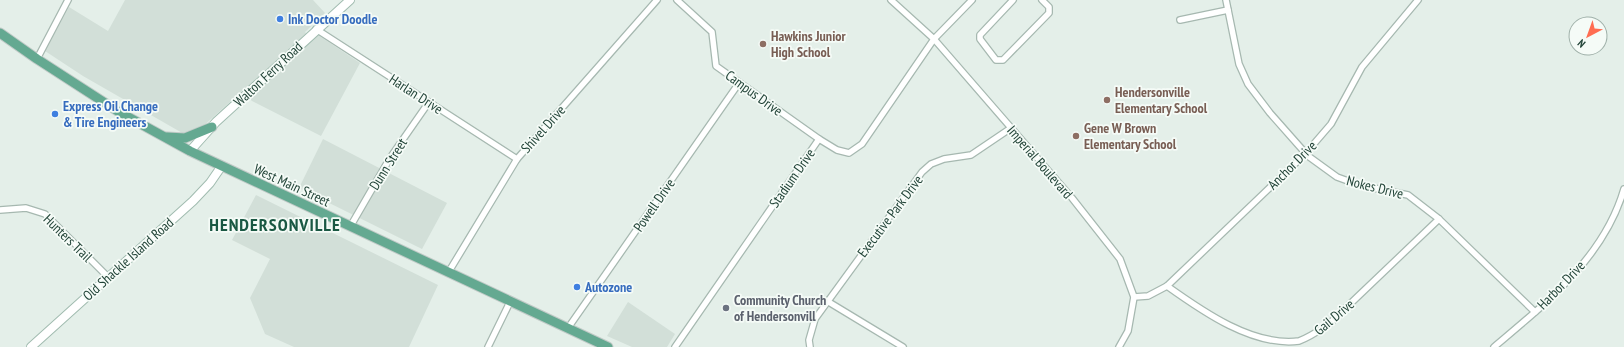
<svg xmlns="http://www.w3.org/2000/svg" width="1624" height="347" font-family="'PT Sans Narrow',sans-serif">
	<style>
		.built { fill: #d2dfd8 }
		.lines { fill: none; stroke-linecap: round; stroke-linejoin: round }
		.street-casing { stroke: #a6b8b0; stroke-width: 8 }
		.secondary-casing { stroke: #a1bcb0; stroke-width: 10 }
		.primary-casing { stroke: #c1cac7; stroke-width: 11 }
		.street { stroke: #fff; stroke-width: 5.5 }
		.secondary { stroke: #fff; stroke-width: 8 }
		.primary { stroke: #64a991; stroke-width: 9 }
		.shop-dot { fill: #3f7fe0; stroke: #f5fbf7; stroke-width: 1.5 }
		.education-dot { fill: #8d6e63; stroke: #f5fbf7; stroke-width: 1.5 }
		.worship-dot { fill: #6b7280; stroke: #f5fbf7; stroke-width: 1.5 }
		.labels { text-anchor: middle; stroke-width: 3.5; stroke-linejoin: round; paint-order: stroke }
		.shop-label { font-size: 14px; font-weight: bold; fill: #366cbe; stroke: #f5fbf7; text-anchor: start }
		.education-label { font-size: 14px; font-weight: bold; fill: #785e54; stroke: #f5fbf7; text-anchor: start }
		.street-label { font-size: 14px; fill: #214337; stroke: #f5fbf7 }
		.worship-label { font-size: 14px; font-weight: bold; fill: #5b616d; stroke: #f5fbf7; text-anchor: start }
		.district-label { font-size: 18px; font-weight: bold; letter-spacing: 1px; fill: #1a5843; stroke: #f5fbf7 }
	</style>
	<rect width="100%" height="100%" fill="#e4efe9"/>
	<g class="built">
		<path d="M125,0H313L325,13L305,32L312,40L318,35L360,63L321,136L252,101L242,91L200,129L184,134L83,76L45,51L69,7L108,31Z"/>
		<path d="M323,139L447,203L422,249L299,188Z"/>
		<path d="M256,195L438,285L409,347H294L265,334L250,298L270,259L232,240Z"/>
		<path d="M628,302L675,334L667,347H632L607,336Z"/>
	</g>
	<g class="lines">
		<g class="street-casing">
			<g id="street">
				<path d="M677,0L712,32L716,66L819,139L837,150L849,153L862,144L934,39L972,0"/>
				<path d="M891,0L934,39L1072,198L1120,259L1134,297L1128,331L1119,347"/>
				<path d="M1013,0L980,35V39L996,60H1003L1049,13V7L1042,0"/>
				<path d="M1226,0L1239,64L1248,84L1270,113L1308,156L1337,177L1359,185L1408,195L1439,219L1535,312"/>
				<path d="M1180,20L1228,10"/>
				<path d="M316,29L517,159"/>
				<path d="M37,59L68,0"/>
				<path d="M0,210L26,208L45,214L108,277"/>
				<path d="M350,227L390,158L429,102"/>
				<path d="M448,273L517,159L657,0"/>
				<path d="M1167,286C1202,311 1253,347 1299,341C1310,337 1320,330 1329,324L1439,219"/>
				<path d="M1134,297L1148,296L1167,286L1306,153L1331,124L1362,67L1418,0"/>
				<path d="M827,301L903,347"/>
				<path d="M568,328L739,83"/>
				<path d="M488,347L510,302"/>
				<path d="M675,347L819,139"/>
				<path d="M810,347L809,340L815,319L922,172L931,164L944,159L971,155L1011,128"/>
				<path d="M1494,347C1546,303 1604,258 1624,189"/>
			</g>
		</g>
		<g class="secondary-casing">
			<g id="secondary">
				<path d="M190,151L216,122L350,0"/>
				<path d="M31,347L193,201L210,183L221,167"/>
			</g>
		</g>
		<g class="primary-casing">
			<g id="primary">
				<path d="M0,33L37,59L119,112L190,151L608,347"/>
				<path d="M167,137L185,138L212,127"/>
			</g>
		</g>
		<use href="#street" class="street"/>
		<use href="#secondary" class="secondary"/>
		<use href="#primary" class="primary"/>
	</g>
	<g class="shop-dot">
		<circle cx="280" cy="19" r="4"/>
		<circle cx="55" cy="114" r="4"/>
		<circle cx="577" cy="287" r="4"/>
	</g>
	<g class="education-dot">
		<circle cx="763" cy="44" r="4"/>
		<circle cx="1107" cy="100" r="4"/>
		<circle cx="1076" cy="136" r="4"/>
	</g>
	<circle class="worship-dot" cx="726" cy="308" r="4"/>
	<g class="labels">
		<g class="shop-label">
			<text x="288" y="24">Ink Doctor Doodle</text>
			<text x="63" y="111">Express Oil Change<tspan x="63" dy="16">&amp; Tire Engineers</tspan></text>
			<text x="585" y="292">Autozone</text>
		</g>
		<g class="education-label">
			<text x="771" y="41">Hawkins Junior<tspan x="771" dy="16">High School</tspan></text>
			<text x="1115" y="97">Hendersonville<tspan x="1115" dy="16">Elementary School</tspan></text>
			<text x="1084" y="133">Gene W Brown<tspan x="1084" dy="16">Elementary School</tspan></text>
		</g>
		<g class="street-label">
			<text transform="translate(268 74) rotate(-43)" y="5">Walton Ferry Road</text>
			<text transform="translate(754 93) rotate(36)" y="5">Campus Drive</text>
			<text transform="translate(416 94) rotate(33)" y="5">Harlan Drive</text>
			<text transform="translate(543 129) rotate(-48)" y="5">Shivel Drive</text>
			<text transform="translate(1040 162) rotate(49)" y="5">Imperial Boulevard</text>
			<text transform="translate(388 164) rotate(-58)" y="5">Dunn Street</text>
			<text transform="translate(1292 165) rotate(-45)" y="5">Anchor Drive</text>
			<text transform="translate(792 178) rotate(-55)" y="5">Stadium Drive</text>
			<text transform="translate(292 185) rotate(25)" y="5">West Main Street</text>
			<text transform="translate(1375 187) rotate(14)" y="5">Nokes Drive</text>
			<text transform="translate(654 205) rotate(-55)" y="5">Powell Drive</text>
			<text transform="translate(890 216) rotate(-53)" y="5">Executive Park Drive</text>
			<text transform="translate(68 238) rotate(44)" y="5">Hunters Trail</text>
			<text transform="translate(128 259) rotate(-42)" y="5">Old Shackle Island Road</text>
			<text transform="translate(1561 285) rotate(-46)" y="5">Harbor Drive</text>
			<text transform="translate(1334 317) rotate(-40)" y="5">Gail Drive</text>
		</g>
		<g class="worship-label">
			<text x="734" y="305">Community Church<tspan x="734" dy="16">of Hendersonvill</tspan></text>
		</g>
		<g class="district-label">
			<text x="275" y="231">HENDERSONVILLE</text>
		</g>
	</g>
	<g transform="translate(1588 36) rotate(221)"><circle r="19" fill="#f5fbf7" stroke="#a0b1aa"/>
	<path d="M0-3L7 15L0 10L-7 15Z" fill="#ff6d52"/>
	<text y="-6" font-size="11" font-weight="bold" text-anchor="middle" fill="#214337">N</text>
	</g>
</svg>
